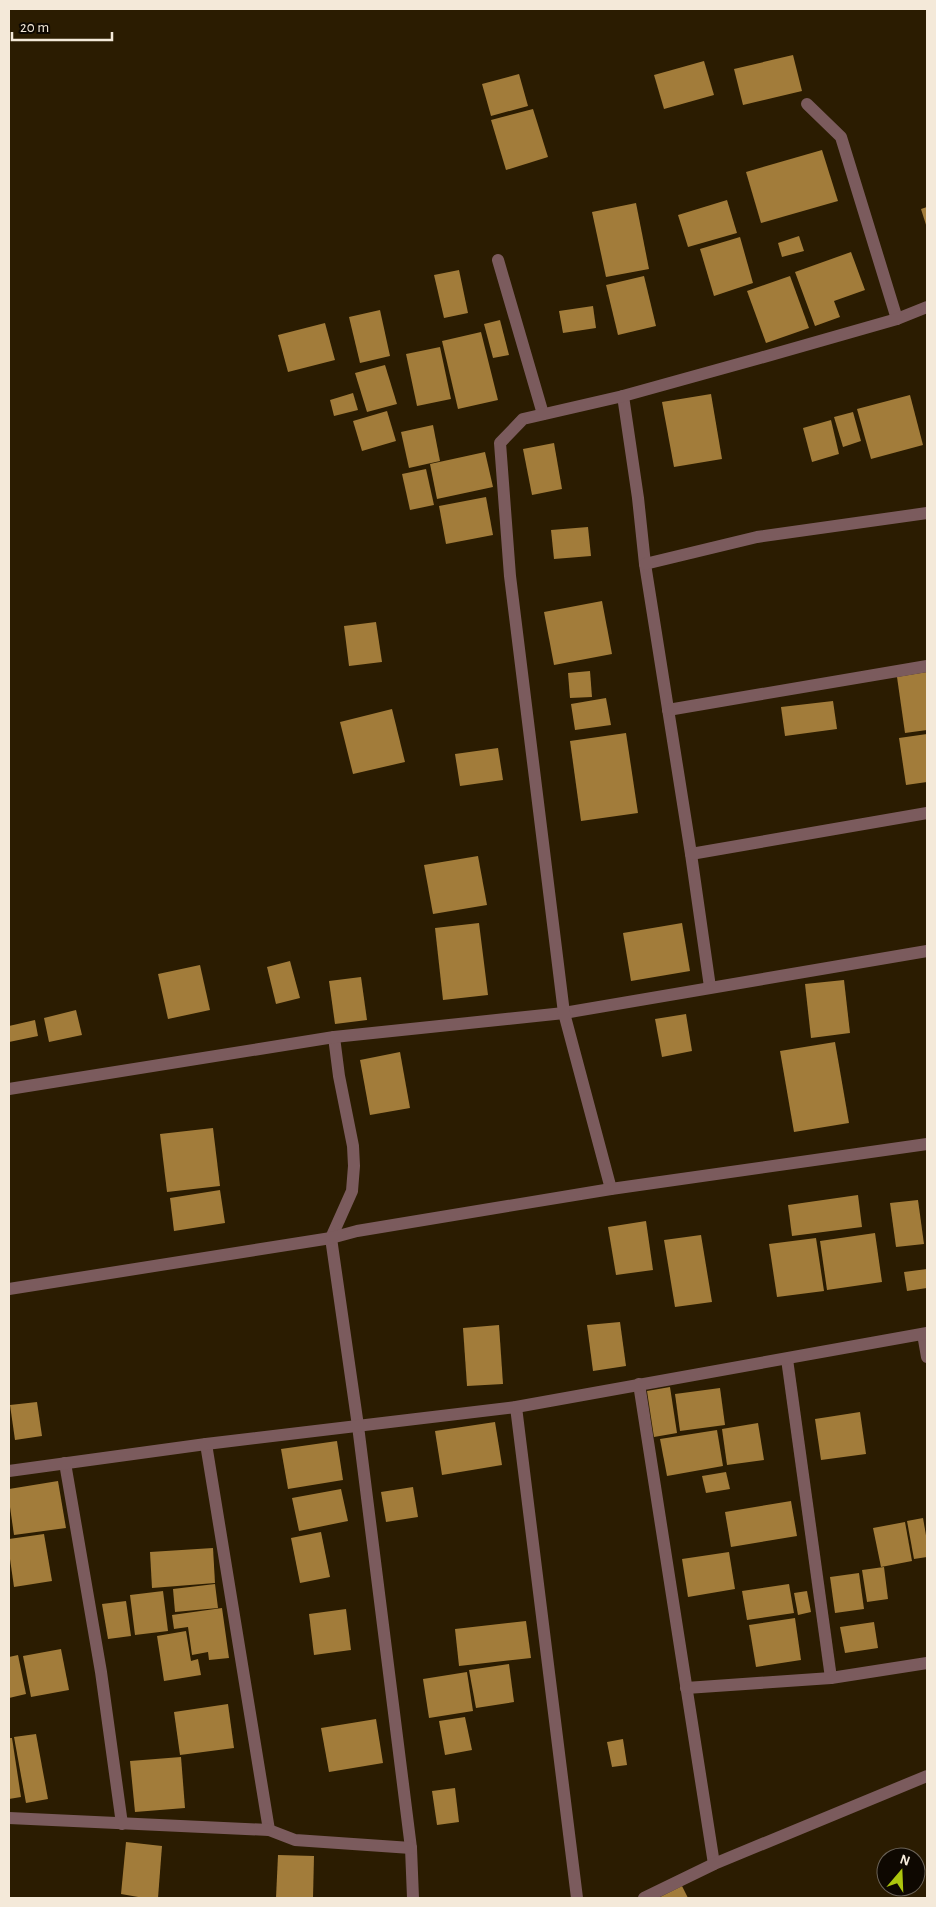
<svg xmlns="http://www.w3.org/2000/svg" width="936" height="1907" font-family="'Alegreya Sans',sans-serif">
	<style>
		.building { fill: #a27c3a }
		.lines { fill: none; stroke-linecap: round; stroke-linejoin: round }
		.minor { stroke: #7b5b5d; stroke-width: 12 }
	</style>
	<rect width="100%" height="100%" fill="#2b1c01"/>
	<g class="building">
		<path d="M793,55L802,91L743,105L734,69Z"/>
		<path d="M704,61L714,95L664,109L654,75Z"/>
		<path d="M519,74L528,106L491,116L482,84Z"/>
		<path d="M533,109L548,157L506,170L491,120Z"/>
		<path d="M822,150L838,201L761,223L746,172Z"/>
		<path d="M727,200L737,233L688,247L678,215Z"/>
		<path d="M636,203L649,269L606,277L592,212Z"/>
		<path d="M927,207V228L921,209Z"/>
		<path d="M799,236L804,251L782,257L778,243Z"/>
		<path d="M740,237L753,283L714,296L700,249Z"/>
		<path d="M851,252L865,290L834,301L840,317L815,326L795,272Z"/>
		<path d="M459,270L468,313L444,318L434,275Z"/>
		<path d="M644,276L656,326L618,335L606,285Z"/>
		<path d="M790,276L809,328L766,343L747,291Z"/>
		<path d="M593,306L596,328L563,333L559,311Z"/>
		<path d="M380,310L390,356L360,363L349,317Z"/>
		<path d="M500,320L509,355L493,358L484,324Z"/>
		<path d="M325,323L335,360L288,372L278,335Z"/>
		<path d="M481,332L498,400L458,409L442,341Z"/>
		<path d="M440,347L451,399L417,406L406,354Z"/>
		<path d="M385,365L397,404L367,412L355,373Z"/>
		<path d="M353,393L358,410L334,416L330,400Z"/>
		<path d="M711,394L722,459L674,467L662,402Z"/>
		<path d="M910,395L923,445L871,459L857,409Z"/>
		<path d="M387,411L396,441L362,451L353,421Z"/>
		<path d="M853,412L861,441L843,447L834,417Z"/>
		<path d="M831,420L839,454L812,462L803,428Z"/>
		<path d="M433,425L440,461L409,468L401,432Z"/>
		<path d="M554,443L562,489L532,495L523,449Z"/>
		<path d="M485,452L493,487L437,499L430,464Z"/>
		<path d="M426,469L434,505L410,510L402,474Z"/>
		<path d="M486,497L493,535L446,544L439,506Z"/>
		<path d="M588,527L591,556L554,559L551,530Z"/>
		<path d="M602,601L612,654L554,665L544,612Z"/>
		<path d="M376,622L382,662L349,666L344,626Z"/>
		<path d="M590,671L592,697L570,698L568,673Z"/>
		<path d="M927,672V730L905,733L897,677Z"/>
		<path d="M606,698L611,725L575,730L571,704Z"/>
		<path d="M833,701L837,729L785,736L781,707Z"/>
		<path d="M392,709L405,762L353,774L340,722Z"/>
		<path d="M626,733L638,813L581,821L570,741Z"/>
		<path d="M927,734V782L906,785L899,738Z"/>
		<path d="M498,748L503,780L460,786L455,754Z"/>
		<path d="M478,856L487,905L433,914L424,865Z"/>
		<path d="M479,923L488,995L443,1000L435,928Z"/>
		<path d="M682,923L690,971L631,981L623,933Z"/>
		<path d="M290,961L300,998L276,1004L267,967Z"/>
		<path d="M200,965L210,1010L168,1019L158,974Z"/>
		<path d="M361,977L367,1020L335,1024L329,981Z"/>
		<path d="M844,980L850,1033L811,1038L805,984Z"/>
		<path d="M76,1010L82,1035L49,1042L44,1018Z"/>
		<path d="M686,1014L692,1051L662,1057L655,1019Z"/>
		<path d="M35,1020L38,1036L9,1042V1026Z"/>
		<path d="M835,1042L849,1123L794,1132L780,1051Z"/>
		<path d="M400,1052L410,1108L370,1115L360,1060Z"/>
		<path d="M213,1128L220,1186L167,1192L160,1134Z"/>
		<path d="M220,1190L225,1223L174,1231L170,1198Z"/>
		<path d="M858,1195L862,1227L792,1236L788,1205Z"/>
		<path d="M918,1200L924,1244L896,1247L890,1203Z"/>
		<path d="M646,1221L653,1270L616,1275L608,1227Z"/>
		<path d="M875,1233L882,1282L827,1290L820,1241Z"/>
		<path d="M701,1235L712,1302L675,1307L664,1240Z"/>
		<path d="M816,1238L824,1291L777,1297L769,1244Z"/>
		<path d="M927,1269V1288L907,1291L904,1272Z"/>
		<path d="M620,1322L626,1366L593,1371L587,1325Z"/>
		<path d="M499,1325L503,1384L467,1386L463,1328Z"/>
		<path d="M670,1387L677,1433L654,1437L647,1391Z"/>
		<path d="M720,1388L725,1425L680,1431L675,1394Z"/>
		<path d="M37,1402L42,1436L15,1440L10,1405Z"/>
		<path d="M860,1412L866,1454L821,1460L815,1419Z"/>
		<path d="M495,1422L502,1465L442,1475L435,1431Z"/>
		<path d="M758,1423L764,1460L727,1465L722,1429Z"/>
		<path d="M717,1430L723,1466L667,1476L660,1439Z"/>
		<path d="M337,1441L343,1480L288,1489L281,1449Z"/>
		<path d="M726,1472L730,1489L706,1493L702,1476Z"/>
		<path d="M58,1481L66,1528L14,1535L9,1500V1489Z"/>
		<path d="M413,1487L418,1517L386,1522L381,1492Z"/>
		<path d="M341,1489L348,1521L299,1531L292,1498Z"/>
		<path d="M791,1501L797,1536L731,1547L725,1512Z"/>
		<path d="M923,1518L927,1541V1557L914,1559L907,1521Z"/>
		<path d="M905,1522L912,1561L881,1567L873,1528Z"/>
		<path d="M321,1532L330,1577L300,1583L291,1538Z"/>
		<path d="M44,1534L52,1581L14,1587L9,1552V1539Z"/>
		<path d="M213,1548L215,1583L152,1588L150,1552Z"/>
		<path d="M729,1552L735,1589L688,1597L682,1559Z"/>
		<path d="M884,1567L888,1599L867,1602L862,1570Z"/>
		<path d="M859,1573L864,1609L835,1613L830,1577Z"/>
		<path d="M215,1584L218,1608L175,1612L173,1589Z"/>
		<path d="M789,1584L794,1613L747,1620L742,1591Z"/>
		<path d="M163,1591L168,1631L135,1635L130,1595Z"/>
		<path d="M807,1591L811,1612L798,1615L794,1593Z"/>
		<path d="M126,1601L131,1636L108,1639L102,1604Z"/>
		<path d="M222,1608L229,1658L209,1660L208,1652L192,1655L188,1627L174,1629L172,1615Z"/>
		<path d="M346,1609L351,1650L314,1655L309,1614Z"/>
		<path d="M795,1618L801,1660L756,1667L749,1625Z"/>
		<path d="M526,1621L531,1658L459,1666L455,1629Z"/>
		<path d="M874,1622L878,1648L845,1653L840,1627Z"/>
		<path d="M186,1631L191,1661L198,1659L201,1675L164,1681L157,1636Z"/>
		<path d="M61,1649L69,1690L31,1697L23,1656Z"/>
		<path d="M18,1655L26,1694L9,1698V1657Z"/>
		<path d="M509,1664L514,1702L476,1708L469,1670Z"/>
		<path d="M467,1672L473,1711L429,1718L423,1679Z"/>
		<path d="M228,1704L234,1748L180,1755L174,1712Z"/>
		<path d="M465,1717L472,1750L445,1755L439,1721Z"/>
		<path d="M376,1719L383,1763L329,1772L321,1728Z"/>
		<path d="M36,1734L48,1799L26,1803L14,1737Z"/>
		<path d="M9,1738H12L21,1797L9,1799Z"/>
		<path d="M623,1739L627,1765L612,1767L607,1742Z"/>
		<path d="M181,1757L185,1808L135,1812L130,1761Z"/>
		<path d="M455,1788L459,1822L437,1825L432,1791Z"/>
		<path d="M126,1842L162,1846L158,1898H144L121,1894Z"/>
		<path d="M278,1855L314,1856L313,1898H276Z"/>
		<path d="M682,1886L688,1898H658Z"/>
	</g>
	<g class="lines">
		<g class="minor">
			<path d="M807,104L841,137L897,319"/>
			<path d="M498,260L543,414"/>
			<path d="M623,396L638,498L645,564L691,854L710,987"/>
			<path d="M645,564L757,537L927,513"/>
			<path d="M668,710L927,666"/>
			<path d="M691,854L927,813"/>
			<path d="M334,1037L339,1076L353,1146L354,1166L352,1191L331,1238L358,1426L411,1848L413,1898"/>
			<path d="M9,1089L334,1037L564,1013L927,951"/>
			<path d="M611,1189L564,1013L510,576L500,443L523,419L623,396L760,358L897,319L927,307"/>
			<path d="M9,1289L331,1238L357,1231L611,1189L927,1144"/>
			<path d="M923,1334L927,1357"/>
			<path d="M787,1359L831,1678"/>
			<path d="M639,1384L714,1864"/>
			<path d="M516,1407L577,1898"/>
			<path d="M206,1444L269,1830"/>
			<path d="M65,1463L101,1672L122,1824"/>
			<path d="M9,1471L206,1444L516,1407L927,1333"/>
			<path d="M686,1688L831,1678L927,1663"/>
			<path d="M9,1818L269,1830L295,1840L411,1848"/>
			<path d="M644,1898L714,1864L927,1776"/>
		</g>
	</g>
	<rect width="936" height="1907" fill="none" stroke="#f4e9d9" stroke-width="20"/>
	<g transform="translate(901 1872) rotate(19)"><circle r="24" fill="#0e0801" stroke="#6a6257"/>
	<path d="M0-4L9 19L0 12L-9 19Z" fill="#adc60e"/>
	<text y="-8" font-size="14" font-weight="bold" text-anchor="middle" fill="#f4e9d9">N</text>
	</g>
	<path d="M12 32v8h100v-8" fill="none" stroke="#f4e9d9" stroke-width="2.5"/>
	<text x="20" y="32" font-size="15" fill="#f4e9d9" stroke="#0e0801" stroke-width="4" paint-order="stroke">20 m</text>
</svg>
